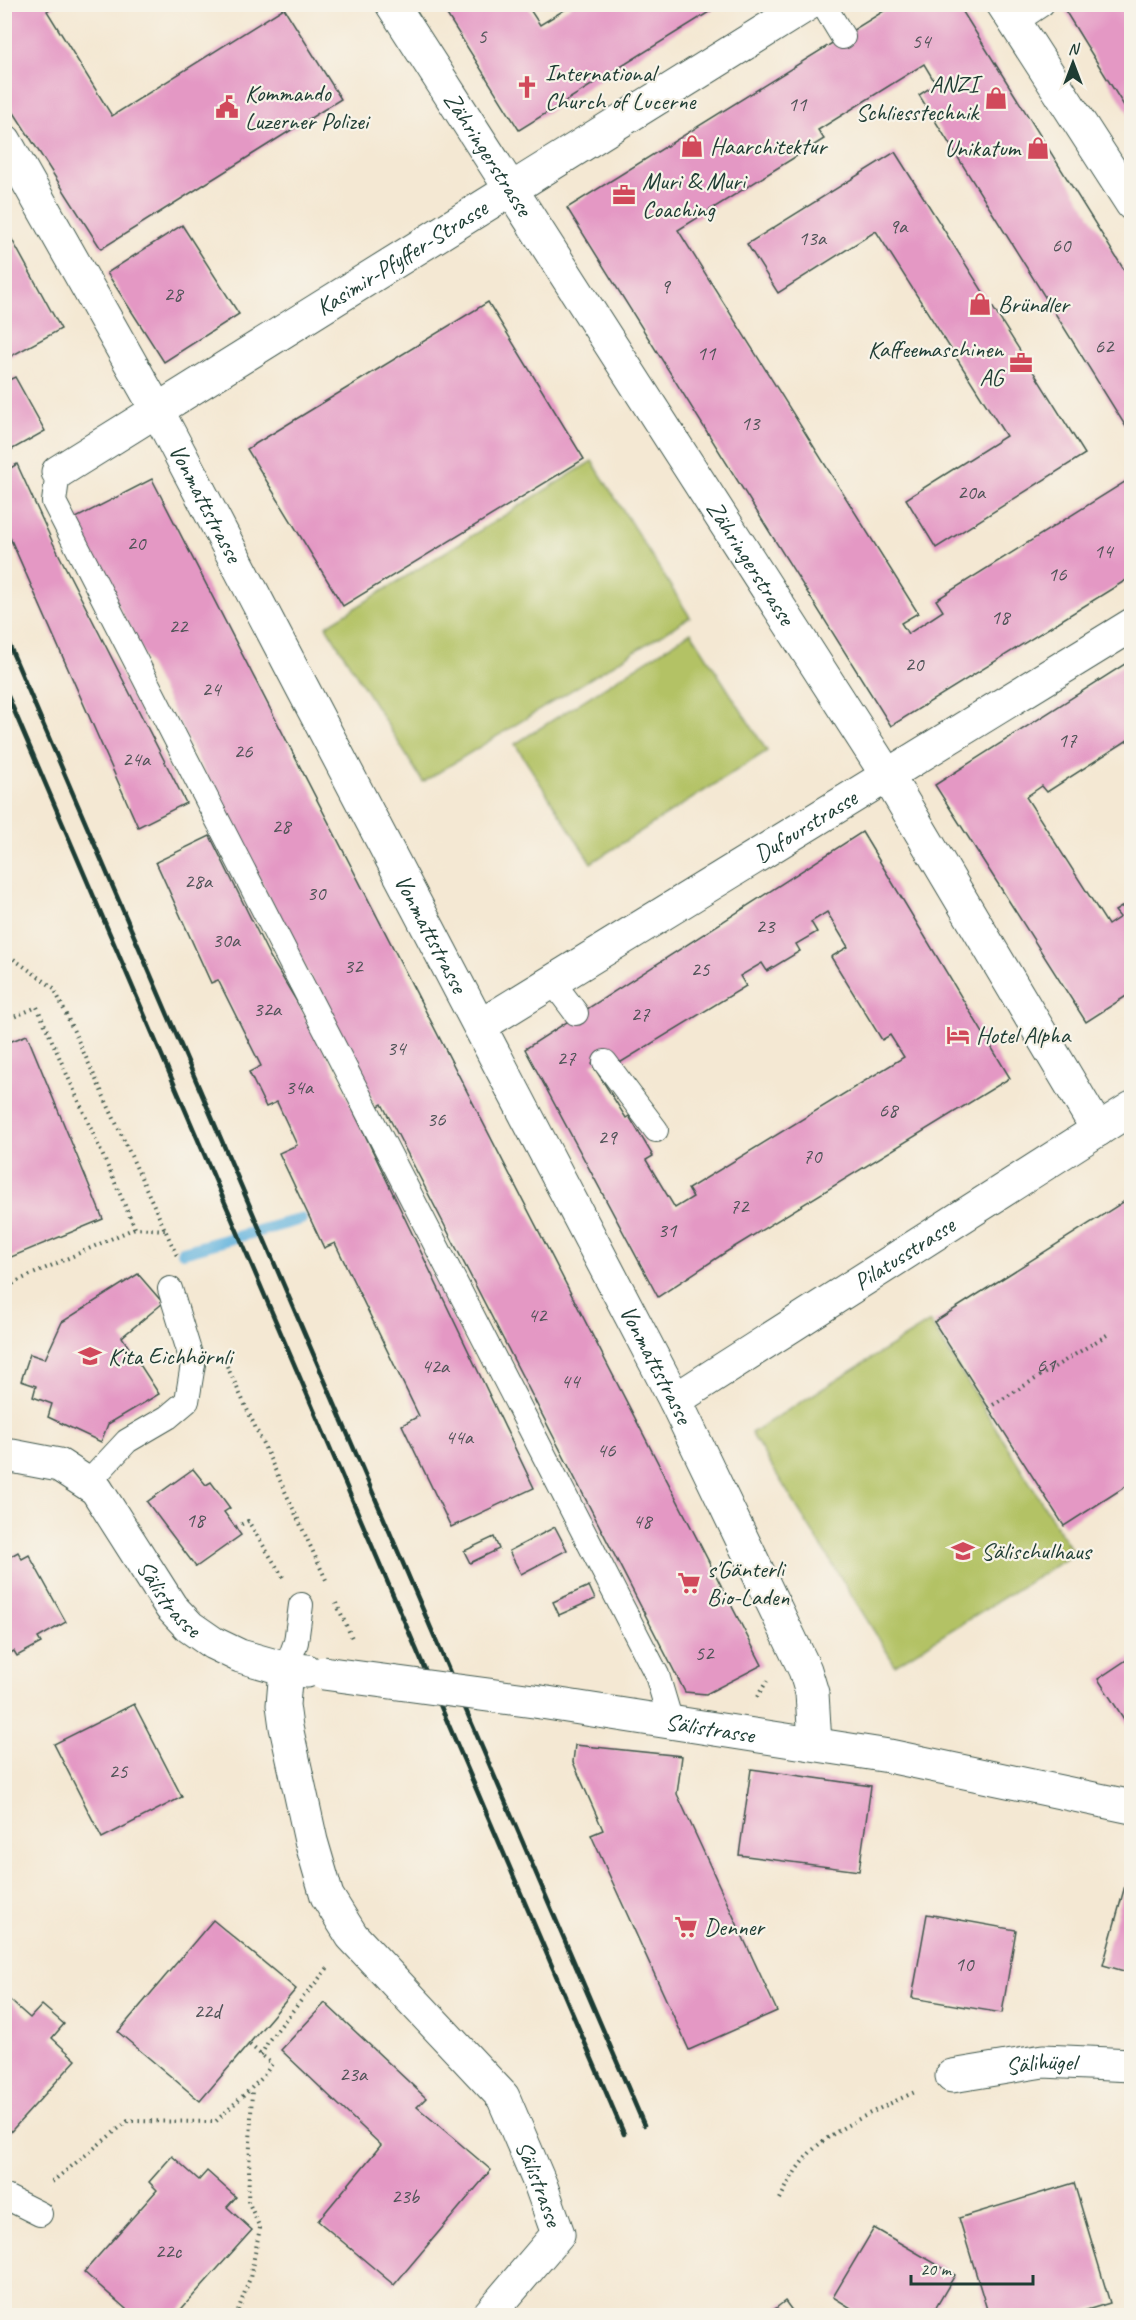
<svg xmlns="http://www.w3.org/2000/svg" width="1136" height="2320" font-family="Caveat,sans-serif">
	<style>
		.green { fill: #b3c265; stroke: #69804c; stroke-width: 1.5 }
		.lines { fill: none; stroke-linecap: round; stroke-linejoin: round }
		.stream { stroke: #63b4de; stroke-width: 12 }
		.building { fill: #e498c4; fill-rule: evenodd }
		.service-casing { stroke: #3f574c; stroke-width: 26 }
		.minor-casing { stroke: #3f574c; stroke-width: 35 }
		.path { stroke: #3f574c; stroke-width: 4; stroke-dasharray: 1.5 4.5; stroke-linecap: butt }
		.service { stroke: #fff; stroke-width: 24 }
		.minor { stroke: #fff; stroke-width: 33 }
		.rail { stroke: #1f3d34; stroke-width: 4.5 }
		.minor-bridge-casing { stroke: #3f574c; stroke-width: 35; stroke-linecap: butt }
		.minor-bridge { stroke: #fff; stroke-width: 33 }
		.labels { text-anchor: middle; stroke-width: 4.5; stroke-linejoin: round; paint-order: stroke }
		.number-label { font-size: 21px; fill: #505458 }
		.poi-label { font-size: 24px; fill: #1f3d34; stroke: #f7f3e8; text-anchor: start }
		.street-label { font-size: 24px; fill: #1f3d34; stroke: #f7f3e8 }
	</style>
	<rect width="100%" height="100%" fill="#f7f3e8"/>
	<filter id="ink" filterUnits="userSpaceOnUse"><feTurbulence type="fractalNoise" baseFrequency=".0167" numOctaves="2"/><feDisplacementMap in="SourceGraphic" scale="12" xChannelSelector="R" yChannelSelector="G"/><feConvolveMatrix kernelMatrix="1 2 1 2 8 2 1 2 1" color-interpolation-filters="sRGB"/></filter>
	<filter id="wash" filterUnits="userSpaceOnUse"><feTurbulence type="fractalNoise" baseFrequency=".008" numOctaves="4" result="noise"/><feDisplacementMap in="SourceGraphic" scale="24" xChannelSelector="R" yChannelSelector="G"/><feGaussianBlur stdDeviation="1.35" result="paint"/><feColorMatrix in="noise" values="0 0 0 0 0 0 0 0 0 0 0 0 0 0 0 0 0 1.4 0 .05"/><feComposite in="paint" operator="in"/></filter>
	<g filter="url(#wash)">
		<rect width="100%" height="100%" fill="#f4e8d3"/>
		<g class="green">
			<path d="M592,461L690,617L423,782L326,626Z"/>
			<path d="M691,632L767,751L591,863L515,744Z"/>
			<path d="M930,1322L1074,1554L895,1665L751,1433Z"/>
		</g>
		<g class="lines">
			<path class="stream" d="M183,1252L301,1219"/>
		</g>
		<g id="blocks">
			<g class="building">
				<path d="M4,4H57L47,11L112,116L284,8L341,99L101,249L4,97Z"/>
				<path d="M574,4H722L519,130L441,5H527L540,25Z"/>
				<path d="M895,4H958L1131,281V435L919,95L936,84L924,64L818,130L824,139L678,230L918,613L901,623L908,634L943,611L936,600L1131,478V577L891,726L567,208Z"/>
				<path d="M1061,4H1131V117L1093,56Z"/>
				<path d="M895,152L1085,454L936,548L906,499L1006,436L876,231L778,293L747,244Z"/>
				<path d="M4,225L61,329L4,360Z"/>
				<path d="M182,225L239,314L164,362L107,273Z"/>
				<path d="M488,302L584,459L343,606L247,449Z"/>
				<path d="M4,377L7,381L15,377L45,431L11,450L4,439Z"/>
				<path d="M17,464L53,543L186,803L138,827L4,524V472Z"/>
				<path d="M152,479L762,1665L706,1694L685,1692L382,1104L377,1107L74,519Z"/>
				<path d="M1131,660V738L1047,792L1042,786L1026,797L1108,925L1120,917L1115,911L1131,901V993L1086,1022L935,785Z"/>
				<path d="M862,832L1010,1078L726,1252L658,1297L525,1049ZM827,912L848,947L831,957L882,1040L890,1035L904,1057L688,1189L693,1197L675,1208L646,1160L653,1156L629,1116L626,1118L592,1064L611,1053L618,1064L746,986L740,976L762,963L767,971L800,951L796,944L817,932L811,922Z"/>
				<path d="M210,836L269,955L319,1039L534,1488L451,1527L402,1425L419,1416L335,1243L324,1248L279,1153L297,1145L277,1102L266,1107L249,1072L261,1066L218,980L211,983L156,862Z"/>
				<path d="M27,1035L103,1219L4,1260V1044Z"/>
				<path d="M1131,1197V1483L1064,1526L934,1322Z"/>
				<path d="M138,1274L163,1303L122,1337L159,1394L108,1424L101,1442L48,1417L52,1404L33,1397L36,1386L21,1381L30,1354L45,1359L62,1322Z"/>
				<path d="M193,1469L206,1485L211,1482L230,1508L224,1512L241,1535L196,1567L147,1502Z"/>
				<path d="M555,1527L567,1550L521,1574L509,1551Z"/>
				<path d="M494,1537L499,1549L470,1563L464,1551Z"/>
				<path d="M18,1552L22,1559L29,1555L66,1622L38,1638L41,1643L17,1656L14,1651L4,1656V1560Z"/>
				<path d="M589,1586L595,1599L559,1615L553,1602Z"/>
				<path d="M1131,1657V1730L1098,1679Z"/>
				<path d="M134,1704L182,1797L102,1838L54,1744Z"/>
				<path d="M575,1745L682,1756L677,1794L777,2011L689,2050L591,1835L603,1830L573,1762Z"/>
				<path d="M751,1769L871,1786L859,1871L739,1855Z"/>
				<path d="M1128,1875L1131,1876V1973L1103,1965Z"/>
				<path d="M927,1914L1016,1930L1002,2013L912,1998Z"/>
				<path d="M213,1920L296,1989L200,2101L118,2032Z"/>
				<path d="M4,1995L30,2018L42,2005L64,2024L52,2038L76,2060L4,2139Z"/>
				<path d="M325,2003L426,2098L417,2107L491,2170L394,2285L318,2221L381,2145L281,2050Z"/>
				<path d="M172,2156L199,2180L207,2171L236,2197L227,2207L252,2230L175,2316H134L84,2272L157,2190L149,2182Z"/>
				<path d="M1074,2183L1110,2303L1067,2316H989L959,2218Z"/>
				<path d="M874,2228L955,2275L931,2316H864L833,2297Z"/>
				<path d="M785,2301L796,2316H766Z"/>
			</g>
		</g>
	</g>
	<g filter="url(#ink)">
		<use href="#blocks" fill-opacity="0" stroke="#3f574c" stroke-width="1.5"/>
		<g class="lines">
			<g class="service-casing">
				<g id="service">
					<path d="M823,4L843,37"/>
					<path d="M1015,22L1042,4"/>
					<path d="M58,472L54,502L657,1675L671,1722"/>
					<path d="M552,981L576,1013"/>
					<path d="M605,1062L656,1130"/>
					<path d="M88,1483L127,1441L168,1417L187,1401L193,1364L170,1289"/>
					<path d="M286,1669L296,1642L301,1605"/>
					<path d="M4,2196L40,2214"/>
				</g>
			</g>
			<g class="minor-casing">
				<g id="minor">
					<path id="s1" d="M392,4L887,775L1098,1130"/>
					<path d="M1003,4L1132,204"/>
					<path id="s2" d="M5,141L157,410L675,1400L805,1670L812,1693L815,1744"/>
					<path id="s3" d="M58,472L808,4"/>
					<path id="s4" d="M480,1026L1132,625"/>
					<path id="s5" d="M675,1400L1132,1108"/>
					<path id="s6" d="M4,1458L12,1456L59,1465L96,1489L171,1607L190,1627L213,1643L240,1656L286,1669L307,1671"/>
					<path id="s7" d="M286,1669L283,1705L286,1727L311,1841L327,1896L352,1936L503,2097L541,2186L558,2234L488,2316"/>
					<path id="s8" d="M541,1702L889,1756L1132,1807"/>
					<path id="s9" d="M952,2076L1043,2061L1132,2065"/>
				</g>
			</g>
			<g class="path">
				<path d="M4,952L54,988L178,1258"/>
				<path d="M4,1021L37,1007L135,1228L165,1230"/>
				<path d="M4,1292L15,1282L135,1228"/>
				<path d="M227,1366L327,1582"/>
				<path d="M988,1408L1110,1333"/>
				<path d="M236,1527L248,1521L283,1577"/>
				<path d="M336,1603L353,1640"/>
				<path d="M757,1697L767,1681"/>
				<path d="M261,2055L269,2040L330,1965"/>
				<path d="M52,2182L128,2121L215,2122L262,2078L272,2064L249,2044"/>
				<path d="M780,2199C788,2183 796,2168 808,2155C829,2130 887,2105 917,2091"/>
				<path d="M236,2316L250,2278L260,2228L248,2201L252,2088"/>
			</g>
			<use href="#service" class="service"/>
			<use href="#minor" class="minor"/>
			<g class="rail">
				<path d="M4,633L644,2125"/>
				<path d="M4,687L624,2134"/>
			</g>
			<g class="minor-bridge-casing">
				<path id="minor-bridge" d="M323,1673L541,1702"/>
			</g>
			<use href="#minor-bridge" class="minor-bridge"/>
		</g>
	</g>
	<defs>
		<g id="church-bare" transform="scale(1.8)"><path d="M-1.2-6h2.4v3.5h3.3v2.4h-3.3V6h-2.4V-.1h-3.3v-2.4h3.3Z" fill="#d1495b" stroke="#f7f3e8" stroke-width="2.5" paint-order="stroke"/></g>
		<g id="shop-bare" transform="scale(1.8)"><path d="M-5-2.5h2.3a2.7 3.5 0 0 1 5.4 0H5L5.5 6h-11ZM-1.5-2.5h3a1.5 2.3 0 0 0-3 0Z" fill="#d1495b" stroke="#f7f3e8" stroke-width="2.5" paint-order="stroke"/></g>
		<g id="civic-bare" transform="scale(1.8)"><path d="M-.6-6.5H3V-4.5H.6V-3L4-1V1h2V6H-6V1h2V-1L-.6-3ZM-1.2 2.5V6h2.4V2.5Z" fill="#d1495b" stroke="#f7f3e8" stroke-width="2.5" paint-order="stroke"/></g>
		<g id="office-bare" transform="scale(1.8)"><path d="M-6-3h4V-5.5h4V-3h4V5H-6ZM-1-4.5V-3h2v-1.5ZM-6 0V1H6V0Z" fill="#d1495b" stroke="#f7f3e8" stroke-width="2.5" paint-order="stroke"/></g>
		<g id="hotel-bare" transform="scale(1.8)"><path d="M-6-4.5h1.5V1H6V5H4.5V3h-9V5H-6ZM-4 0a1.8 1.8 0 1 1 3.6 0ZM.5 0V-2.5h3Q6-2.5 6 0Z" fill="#d1495b" stroke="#f7f3e8" stroke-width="2.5" paint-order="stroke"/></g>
		<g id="school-bare" transform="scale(1.8)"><path d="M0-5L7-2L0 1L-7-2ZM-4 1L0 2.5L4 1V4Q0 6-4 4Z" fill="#d1495b" stroke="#f7f3e8" stroke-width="2.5" paint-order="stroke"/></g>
		<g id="supermarket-bare" transform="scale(1.8)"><path d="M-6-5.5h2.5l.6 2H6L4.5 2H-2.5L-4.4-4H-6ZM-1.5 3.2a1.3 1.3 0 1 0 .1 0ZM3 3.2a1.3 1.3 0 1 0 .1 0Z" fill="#d1495b" stroke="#f7f3e8" stroke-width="2.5" paint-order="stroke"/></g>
	</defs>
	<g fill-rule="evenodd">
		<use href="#church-bare" x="527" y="87"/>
		<use href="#shop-bare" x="996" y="98"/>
		<use href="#civic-bare" x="227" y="107"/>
		<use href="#shop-bare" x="692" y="146"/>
		<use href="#shop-bare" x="1038" y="148"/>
		<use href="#office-bare" x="624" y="195"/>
		<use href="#shop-bare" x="980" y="304"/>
		<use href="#office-bare" x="1021" y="363"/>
		<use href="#hotel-bare" x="958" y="1035"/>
		<use href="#school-bare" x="90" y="1356"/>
		<use href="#school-bare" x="963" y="1551"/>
		<use href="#supermarket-bare" x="689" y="1583"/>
		<use href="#supermarket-bare" x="686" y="1927"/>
	</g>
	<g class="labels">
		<g class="number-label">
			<text x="482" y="43">5</text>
			<text x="921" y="48">54</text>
			<text x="797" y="111">11</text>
			<text x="898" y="233">9a</text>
			<text x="812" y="245">13a</text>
			<text x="1061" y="252">60</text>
			<text x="665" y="293">9</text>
			<text x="173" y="301">28</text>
			<text x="1104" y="353">62</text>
			<text x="706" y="360">11</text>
			<text x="750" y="430">13</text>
			<text x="971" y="499">20a</text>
			<text x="136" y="550">20</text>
			<text x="1103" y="558">14</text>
			<text x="1057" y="581">16</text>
			<text x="1000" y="624">18</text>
			<text x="178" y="633">22</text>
			<text x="914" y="671">20</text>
			<text x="211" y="696">24</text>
			<text x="1067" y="747">17</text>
			<text x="243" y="758">26</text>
			<text x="136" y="766">24a</text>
			<text x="281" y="833">28</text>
			<text x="198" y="888">28a</text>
			<text x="316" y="900">30</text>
			<text x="765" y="933">23</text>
			<text x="226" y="947">30a</text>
			<text x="353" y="973">32</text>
			<text x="700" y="976">25</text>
			<text x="267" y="1016">32a</text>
			<text x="640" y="1021">27</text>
			<text x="396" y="1055">34</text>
			<text x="566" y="1065">27</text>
			<text x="299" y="1094">34a</text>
			<text x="888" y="1117">68</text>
			<text x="436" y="1126">36</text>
			<text x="607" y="1144">29</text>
			<text x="812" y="1163">70</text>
			<text x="739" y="1213">72</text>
			<text x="667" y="1237">31</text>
			<text x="537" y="1322">42</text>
			<text x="1046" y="1372">61</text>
			<text x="435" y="1373">42a</text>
			<text x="570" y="1388">44</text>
			<text x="459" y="1444">44a</text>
			<text x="606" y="1457">46</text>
			<text x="195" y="1527">18</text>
			<text x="642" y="1528">48</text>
			<text x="704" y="1660">52</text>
			<text x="118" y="1778">25</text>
			<text x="964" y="1971">10</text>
			<text x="207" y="2018">22d</text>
			<text x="353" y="2081">23a</text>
			<text x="405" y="2203">23b</text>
			<text x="168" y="2258">22c</text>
		</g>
		<g class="poi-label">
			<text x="545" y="81">International<tspan x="545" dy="28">Church of Lucerne</tspan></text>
			<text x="978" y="92" text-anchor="end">ANZI<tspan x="978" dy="28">Schliesstechnik</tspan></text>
			<text x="245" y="101">Kommando<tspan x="245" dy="28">Luzerner Polizei</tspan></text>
			<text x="710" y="154">Haarchitektur</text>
			<text x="1020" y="156" text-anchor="end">Unikatum</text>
			<text x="642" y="189">Muri &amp; Muri<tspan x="642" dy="28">Coaching</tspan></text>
			<text x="998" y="312">Bründler</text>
			<text x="1003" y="357" text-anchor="end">Kaffeemaschinen<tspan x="1003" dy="28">AG</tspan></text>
			<text x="976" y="1043">Hotel Alpha</text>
			<text x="108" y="1364">Kita Eichhörnli</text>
			<text x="981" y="1559">Sälischulhaus</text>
			<text x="707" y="1577">s'Gänterli<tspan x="707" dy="28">Bio-Laden</tspan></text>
			<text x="704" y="1935">Denner</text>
		</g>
		<g class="street-label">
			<text dy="8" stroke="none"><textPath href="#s1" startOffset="178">Zähringerstrasse</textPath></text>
			<text dy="8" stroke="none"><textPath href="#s3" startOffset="405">Kasimir-Pfyffer-Strasse</textPath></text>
			<text dy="8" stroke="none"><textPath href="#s2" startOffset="414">Vonmattstrasse</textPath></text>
			<text dy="8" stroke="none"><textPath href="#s1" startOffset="664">Zähringerstrasse</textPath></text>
			<text dy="8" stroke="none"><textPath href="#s4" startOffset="382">Dufourstrasse</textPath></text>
			<text dy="8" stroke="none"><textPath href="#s2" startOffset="900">Vonmattstrasse</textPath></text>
			<text dy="8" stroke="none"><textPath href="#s5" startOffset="272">Pilatusstrasse</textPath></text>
			<text dy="8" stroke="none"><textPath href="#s2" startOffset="1386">Vonmattstrasse</textPath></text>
			<text dy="8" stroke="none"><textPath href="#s6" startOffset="232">Sälistrasse</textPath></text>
			<text dy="8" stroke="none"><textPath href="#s8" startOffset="171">Sälistrasse</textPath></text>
			<text dy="8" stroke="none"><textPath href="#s9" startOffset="90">Sälihügel</textPath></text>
			<text dy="8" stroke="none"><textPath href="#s7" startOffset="594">Sälistrasse</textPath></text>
		</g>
	</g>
	<rect width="1136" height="2320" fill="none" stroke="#f7f3e8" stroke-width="24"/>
	<g transform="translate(1073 63)" stroke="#f7f3e8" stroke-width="4.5" paint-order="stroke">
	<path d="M0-4.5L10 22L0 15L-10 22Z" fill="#1f3d34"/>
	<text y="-9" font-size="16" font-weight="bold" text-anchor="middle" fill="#1f3d34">N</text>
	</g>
	<path d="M911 2275v9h122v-9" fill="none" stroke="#1f3d34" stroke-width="3"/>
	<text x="920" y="2275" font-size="18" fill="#1f3d34" stroke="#f7f3e8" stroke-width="4.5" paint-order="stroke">20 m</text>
</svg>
